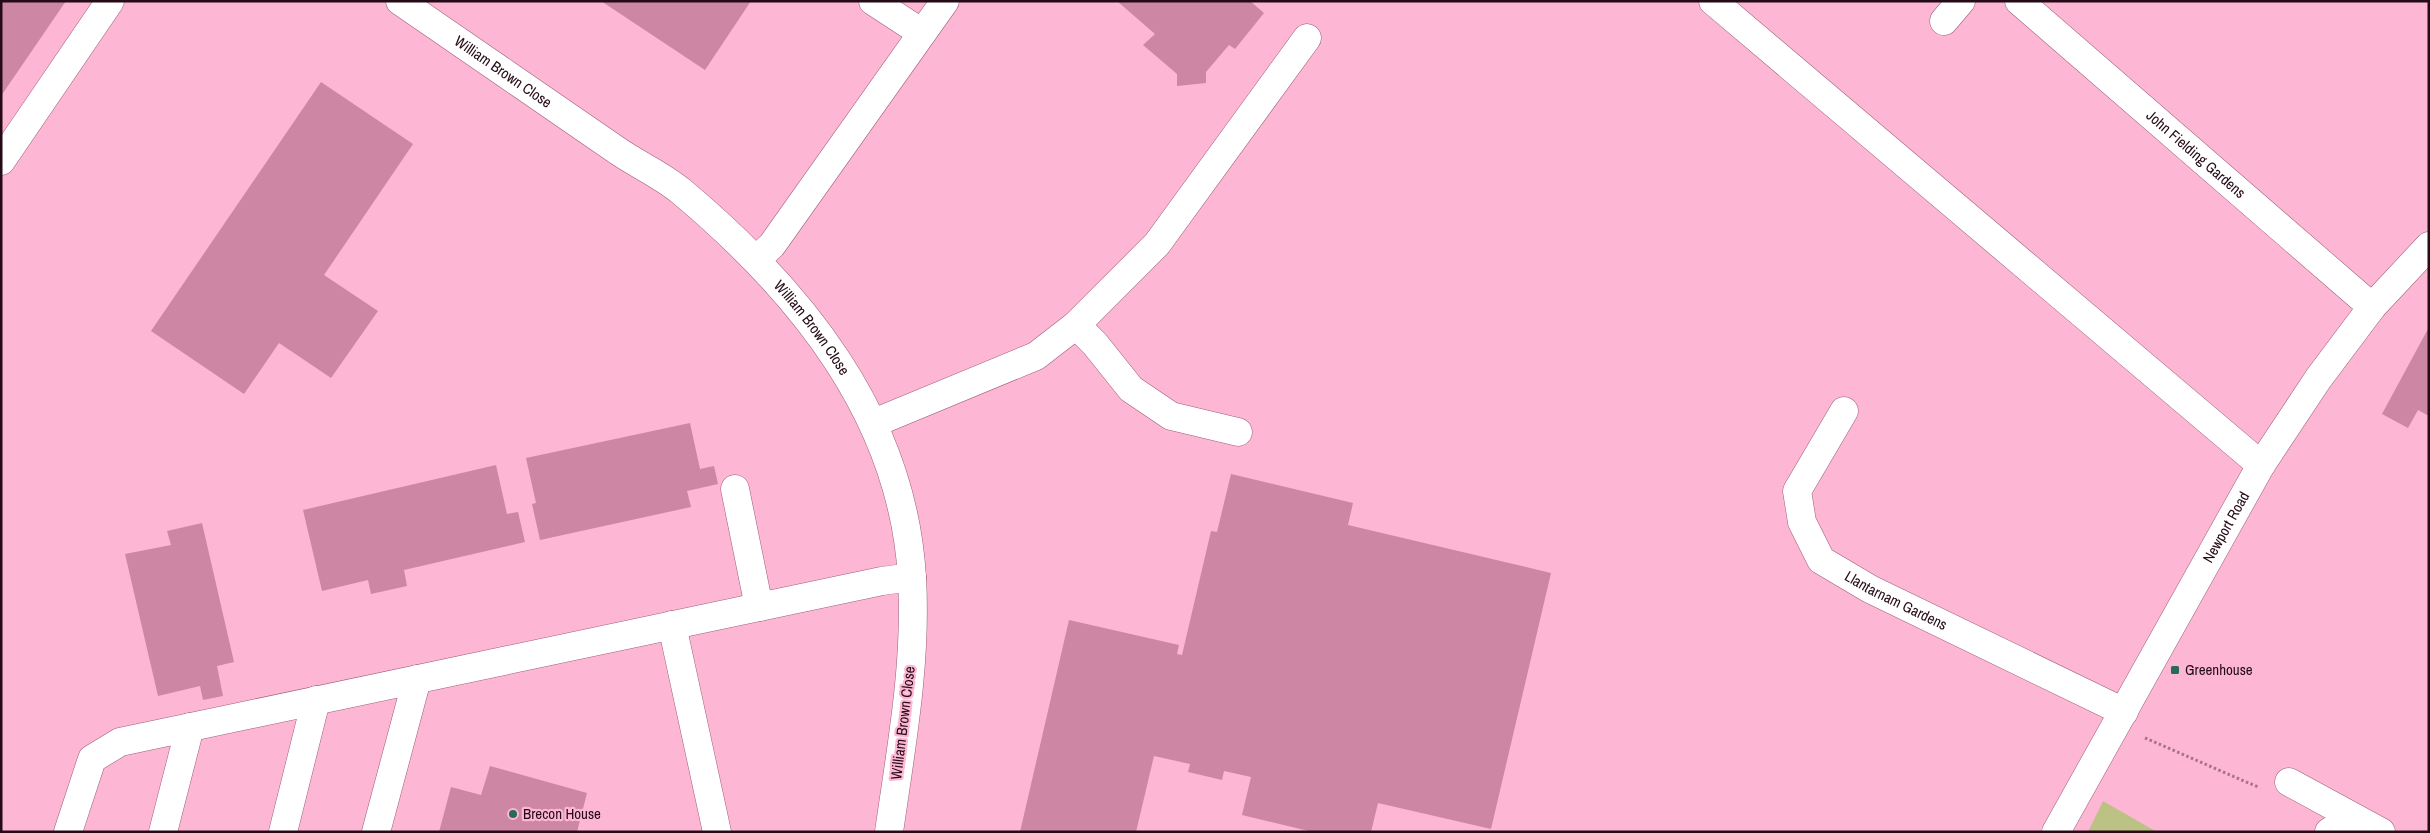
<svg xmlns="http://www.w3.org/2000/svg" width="2430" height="833" font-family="'Archivo Narrow',sans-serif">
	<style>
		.green { fill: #bcc284 }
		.building { fill: #cd86a4 }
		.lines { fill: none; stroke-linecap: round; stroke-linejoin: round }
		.minor-casing { stroke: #9d5e79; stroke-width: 29 }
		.path { stroke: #a8738a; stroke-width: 3; stroke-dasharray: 2.5 2.5; stroke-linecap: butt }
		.minor { stroke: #fff; stroke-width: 28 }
		.poi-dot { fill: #286a59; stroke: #fdb6d3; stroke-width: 2 }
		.labels { text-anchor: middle; stroke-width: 4.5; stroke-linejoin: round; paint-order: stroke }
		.street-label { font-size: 15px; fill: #240b17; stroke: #fdb6d3 }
		.poi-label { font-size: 15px; fill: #240b17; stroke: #fdb6d3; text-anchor: start }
	</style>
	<rect width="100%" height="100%" fill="#fdb6d3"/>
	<path class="green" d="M2103,801L2157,832H2088Z"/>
	<g class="building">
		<path d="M1,1H66L1,96Z"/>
		<path d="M601,1H751L705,70Z"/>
		<path d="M1117,1H1250L1264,13L1235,49L1229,45L1206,72V83L1177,86V74L1143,45L1155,34Z"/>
		<path d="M321,82L413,144L324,275L378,311L331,378L279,343L244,394L151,331Z"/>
		<path d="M2429,327V416L2418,410L2408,428L2382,414Z"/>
		<path d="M690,423L700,469L714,466L718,484L687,491L691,507L540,540L532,504L536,503L526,458Z"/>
		<path d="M496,465L507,514L518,512L525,542L404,570L407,586L371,594L368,580L322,591L303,510Z"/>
		<path d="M1231,474L1353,503L1348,525L1551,573L1491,829L1378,803L1371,832H1313L1242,815L1251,777L1224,771L1222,780L1188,772L1190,764L1154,756L1136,832H1020L1069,620L1179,645L1177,654L1182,655L1211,531L1217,532Z"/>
		<path d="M202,523L234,662L217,666L223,696L203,700L200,686L158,696L125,554L171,545L167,531Z"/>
		<path d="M490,766L587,793L577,832H439L451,787L481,795Z"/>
	</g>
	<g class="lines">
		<g class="minor-casing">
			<g id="minor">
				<path id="s1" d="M400,1C472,50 543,100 615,149C636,164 662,175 682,192C801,292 903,417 912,578C917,663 901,748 889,832"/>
				<path d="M873,1L922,33"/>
				<path d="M1713,1L2261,465"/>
				<path id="s2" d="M2019,1L2372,307"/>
				<path d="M1944,21L1961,1"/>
				<path d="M1,161L110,1"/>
				<path d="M757,259L772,245L945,1"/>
				<path d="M1076,325L1157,244L1307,38"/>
				<path id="s3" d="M1844,411L1797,491L1802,522L1821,560L1870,589L2124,712"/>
				<path d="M874,423L1036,356L1076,325L1095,344L1131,389L1171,416L1238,432"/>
				<path d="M735,489L759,607"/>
				<path d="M672,625L717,832"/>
				<path d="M2289,782L2381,832"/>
				<path d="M68,832L92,759L120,742L882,581L912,577"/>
				<path d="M163,832L190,727"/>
				<path d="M283,832L316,700"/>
				<path d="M376,832L417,679"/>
				<path id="s4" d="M2056,832L2261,465L2318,379L2372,307L2429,246"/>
				<path d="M2329,832L2352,817"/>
			</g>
		</g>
		<path class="path" d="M2145,738L2258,787"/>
		<use href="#minor" class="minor"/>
	</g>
	<g class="poi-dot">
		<rect x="2170" y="665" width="10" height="10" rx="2.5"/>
		<circle cx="513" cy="814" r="5"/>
	</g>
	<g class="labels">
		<g class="street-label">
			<text dy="5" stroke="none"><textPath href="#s1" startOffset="125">William Brown Close</textPath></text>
			<text dy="5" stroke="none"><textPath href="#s2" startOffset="234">John Fielding Gardens</textPath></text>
			<text dy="5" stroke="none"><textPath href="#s1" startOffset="529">William Brown Close</textPath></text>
			<text dy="5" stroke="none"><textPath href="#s4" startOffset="349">Newport Road</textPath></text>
			<text dy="5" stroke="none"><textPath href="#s3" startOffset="252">Llantarnam Gardens</textPath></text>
			<text transform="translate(903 723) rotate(-83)" y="5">William Brown Close</text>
		</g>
		<g class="poi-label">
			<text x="2185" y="675">Greenhouse</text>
			<text x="523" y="819">Brecon House</text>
		</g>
	</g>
	<rect width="2430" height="833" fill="none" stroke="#240b17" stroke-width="5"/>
</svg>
